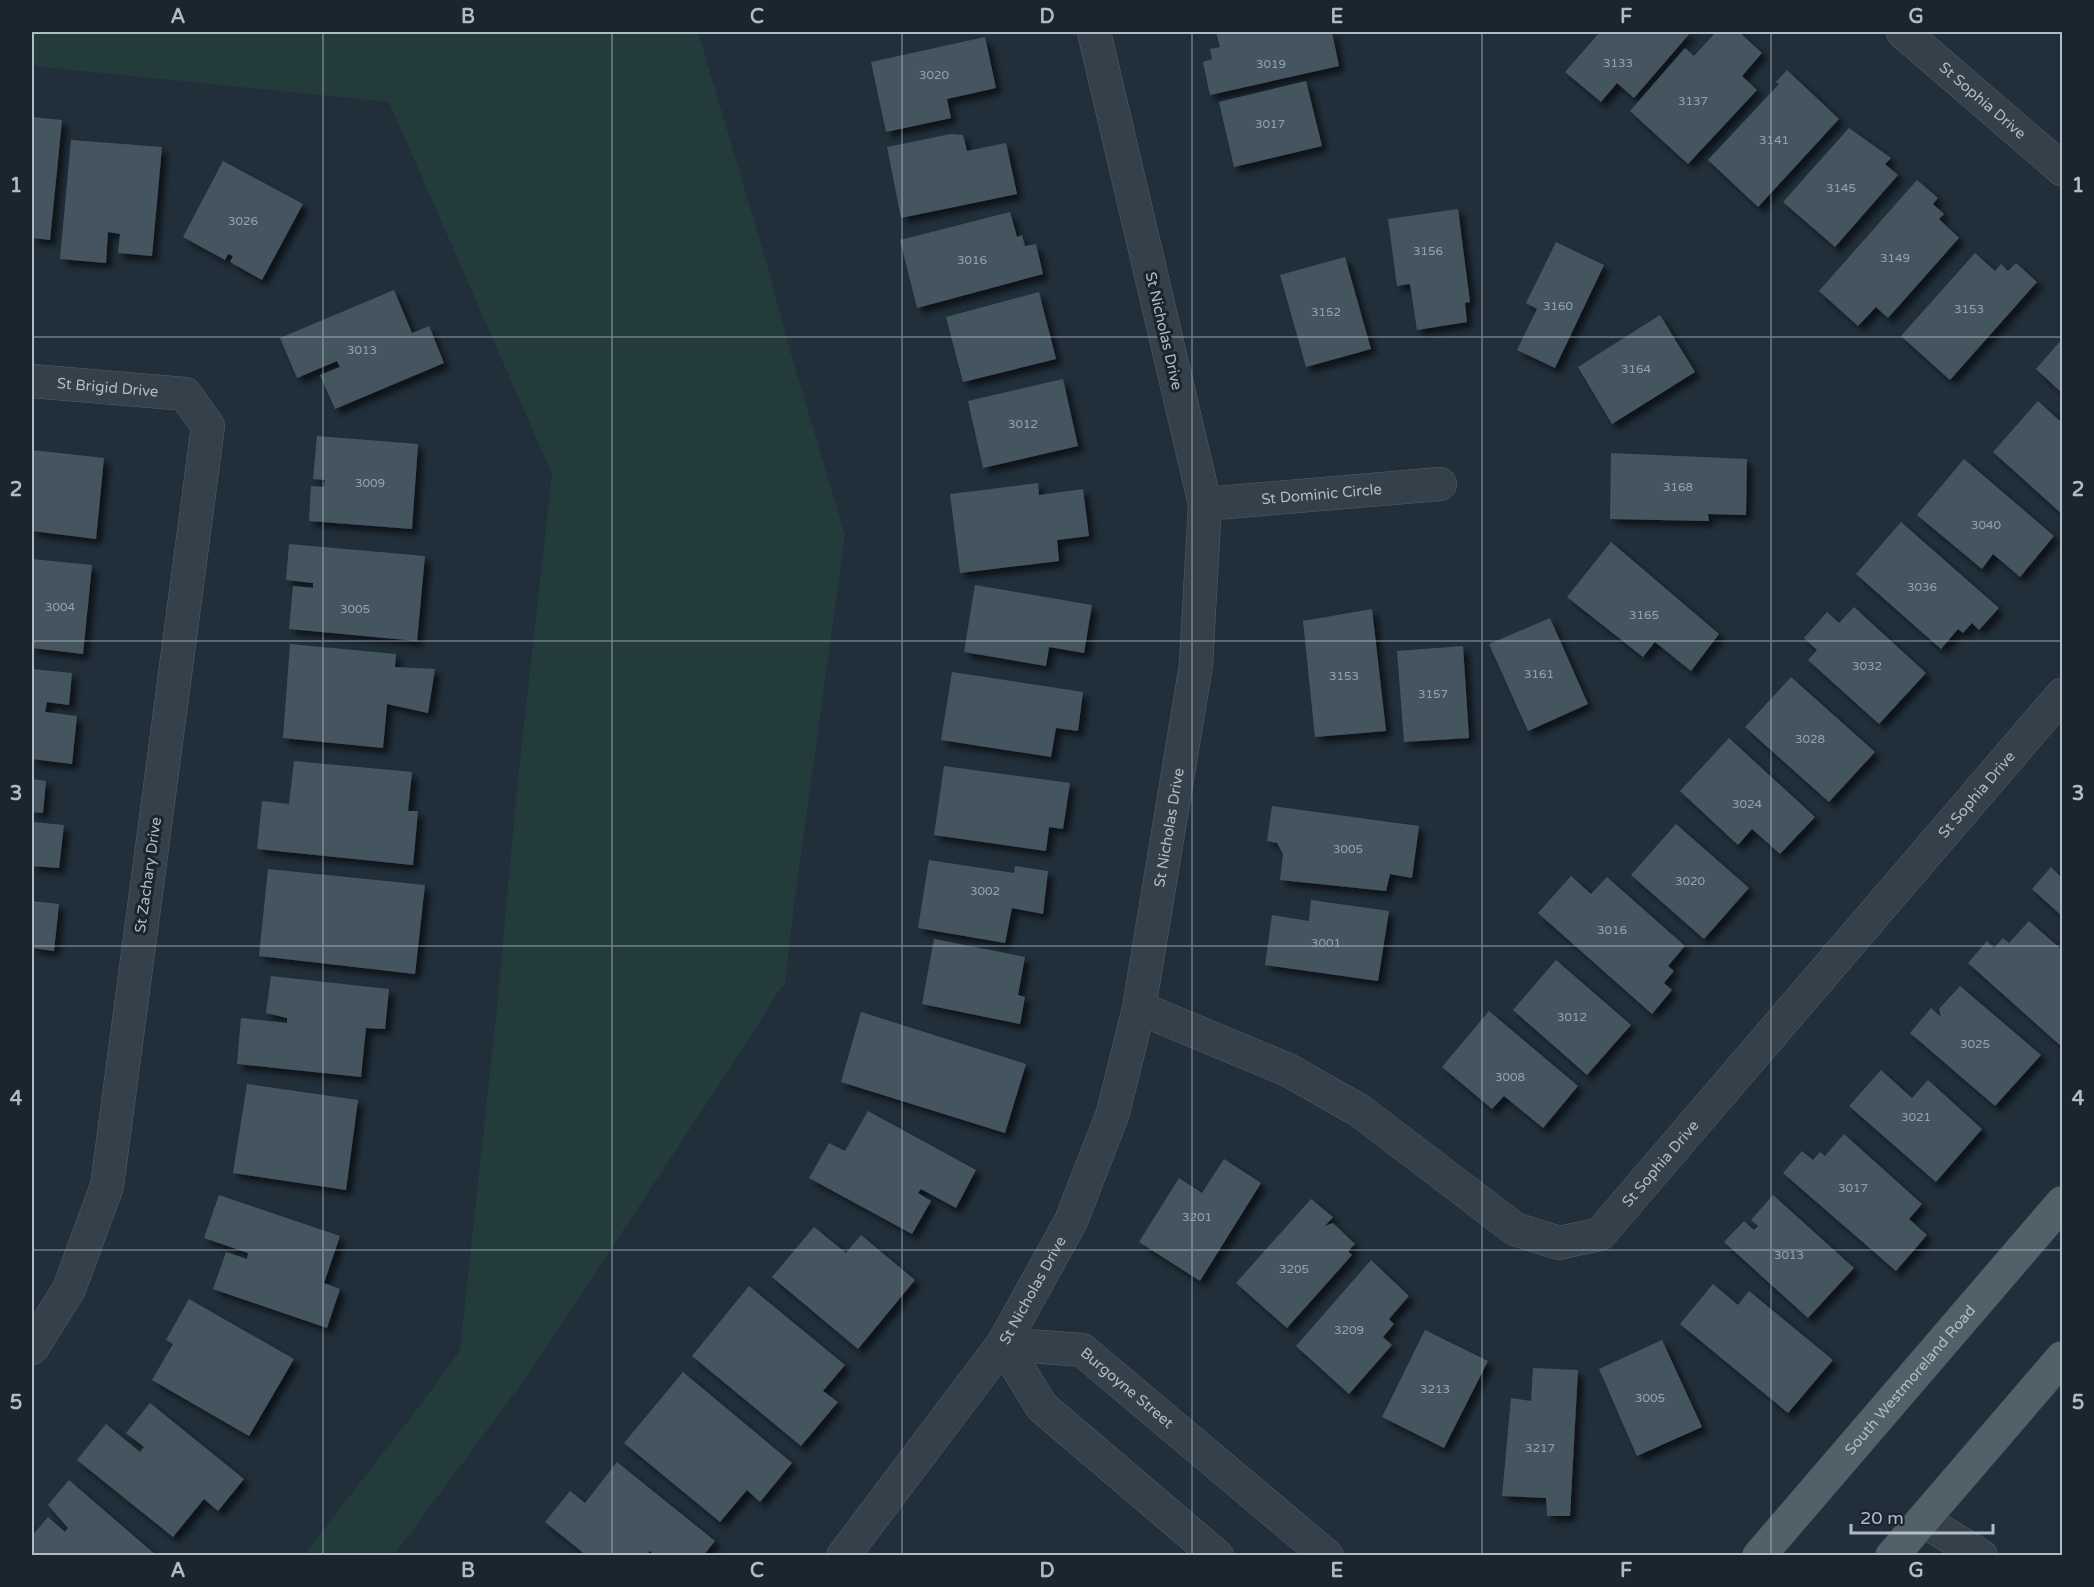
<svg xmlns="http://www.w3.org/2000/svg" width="2094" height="1587" font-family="'Varela Round',sans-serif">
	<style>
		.green { fill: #233b3a }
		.building { fill: #445561; filter: url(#shadow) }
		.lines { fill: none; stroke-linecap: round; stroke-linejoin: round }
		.minor-casing { stroke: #525e68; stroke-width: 34 }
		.major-casing { stroke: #414c56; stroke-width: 34 }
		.minor { stroke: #34404a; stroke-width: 33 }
		.major { stroke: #52606a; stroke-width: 33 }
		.grid { fill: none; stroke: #afbbc6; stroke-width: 1.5; stroke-opacity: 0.55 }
		.labels { text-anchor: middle; stroke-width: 6; stroke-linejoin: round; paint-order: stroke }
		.number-label { font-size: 12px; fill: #94a2ad }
		.street-label { font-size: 15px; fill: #afbbc6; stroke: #1a252f }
		.neatline { fill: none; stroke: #afbbc6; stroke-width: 2 }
		.grid-label { font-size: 20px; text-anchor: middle; font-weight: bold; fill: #afbbc6 }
	</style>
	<defs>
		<filter id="shadow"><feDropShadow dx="5.5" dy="5.5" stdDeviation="3" flood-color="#0009"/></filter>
	</defs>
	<rect width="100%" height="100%" fill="#212f3a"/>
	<path class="green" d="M32,32H698L766,261L789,347L845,535L793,913L785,985L780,989L740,1053L525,1379L394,1555H304L424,1400L460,1350L498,997L518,778L552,474L389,102L32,66Z"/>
	<g class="building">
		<path d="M1216,32H1332L1339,66L1210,95L1203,62L1212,59L1210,49L1220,47Z"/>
		<path d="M1600,32H1691L1634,98L1617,83L1601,102L1565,72Z"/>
		<path d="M1716,32H1739L1762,53L1742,76L1757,90L1688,164L1630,111L1685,48L1694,56Z"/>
		<path d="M985,37L996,88L947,99L951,118L886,132L871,62Z"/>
		<path d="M1787,70L1839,119L1758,207L1708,160L1779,84L1776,82Z"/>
		<path d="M1306,81L1322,146L1234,167L1219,102Z"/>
		<path d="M32,117L62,120L50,240L32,238Z"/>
		<path d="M1849,128L1891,158L1885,164L1898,175L1835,247L1783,202Z"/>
		<path d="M951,134L963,135L967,151L1006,143L1017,194L901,218L887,147Z"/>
		<path d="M71,140L162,147L152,256L118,253L120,234L108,232L106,263L60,259Z"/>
		<path d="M223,161L303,204L262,280L230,262L233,256L228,254L225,260L183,237Z"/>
		<path d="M1917,180L1938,198L1933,204L1944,214L1939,219L1959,238L1888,318L1876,307L1858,326L1819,291Z"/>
		<path d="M1458,209L1470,302L1465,303L1467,322L1417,330L1410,284L1397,286L1388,219Z"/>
		<path d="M1010,212L1017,237L1022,235L1025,246L1036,244L1043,274L917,308L900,240Z"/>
		<path d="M1556,242L1604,265L1555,368L1517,350L1537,309L1526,303Z"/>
		<path d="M1975,253L1995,271L2001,264L2008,271L2016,263L2037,282L1950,380L1901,336Z"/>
		<path d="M1345,257L1371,349L1306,367L1280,275Z"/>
		<path d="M394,290L412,333L429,326L444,363L335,409L320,375L340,367L337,361L297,378L280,338Z"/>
		<path d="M1039,292L1056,359L963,382L946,317Z"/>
		<path d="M1660,315L1695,372L1612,424L1578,367Z"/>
		<path d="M2062,339V393L2036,369Z"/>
		<path d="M1063,379L1078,446L983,468L968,401Z"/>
		<path d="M2038,401L2062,423V514L1993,452Z"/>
		<path d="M317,436L418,444L412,529L309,521L311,486L324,487L325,480L313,479Z"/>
		<path d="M32,450L104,458L96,539L32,531Z"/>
		<path d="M1611,453L1747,459L1746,515L1708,514L1709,521L1610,519Z"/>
		<path d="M1964,459L2054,536L2020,577L1993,554L1982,569L1917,515Z"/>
		<path d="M1038,483L1039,495L1083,489L1089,536L1057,540L1059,561L960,573L950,494Z"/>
		<path d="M1901,522L1999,608L1979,630L1972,623L1963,633L1958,629L1941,649L1856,574Z"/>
		<path d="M1611,542L1719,634L1691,671L1655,642L1643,657L1567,597Z"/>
		<path d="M289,544L425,556L417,641L289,629L293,586L313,588V583L286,580Z"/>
		<path d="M32,559L92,565L83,654L32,648Z"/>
		<path d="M975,585L1092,605L1084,653L1049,647L1046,666L964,652Z"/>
		<path d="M1854,607L1926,673L1879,724L1808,660L1817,650L1804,638L1827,612L1839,623Z"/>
		<path d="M1372,609L1386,731L1315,737L1303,621Z"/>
		<path d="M1550,618L1588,704L1528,731L1489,644Z"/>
		<path d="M290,644L396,654L395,667L435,669L428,713L387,704L383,748L283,738Z"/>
		<path d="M1463,646L1469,738L1404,742L1397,651Z"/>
		<path d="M32,669L72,673L69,705L47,702L45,712L77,716L72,764L32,759Z"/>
		<path d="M952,672L1083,692L1078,731L1056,728L1051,757L941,740Z"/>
		<path d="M1791,677L1875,752L1829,802L1745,727Z"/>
		<path d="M1729,738L1815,817L1780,854L1752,829L1738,845L1680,791Z"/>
		<path d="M294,761L412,772L408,811H418L413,865L257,849L262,801L289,804Z"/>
		<path d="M944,766L1070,783L1063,829L1049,827L1046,851L934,835Z"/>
		<path d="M32,779L46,781L43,813L32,812Z"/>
		<path d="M1272,806L1419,826L1412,878L1390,874L1386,891L1280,880L1283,854L1277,843L1267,841Z"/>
		<path d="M32,822L64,825L59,868L32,866Z"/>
		<path d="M1676,824L1749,888L1704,939L1631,875Z"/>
		<path d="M929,860L1014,873L1015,866L1048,871L1043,914L1012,908L1005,943L918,928Z"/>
		<path d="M2051,867L2062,878V916L2032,889Z"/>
		<path d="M268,869L425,885L415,974L259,956Z"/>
		<path d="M1571,876L1591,894L1607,877L1685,946L1668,966L1674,971L1664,983L1672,990L1652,1014L1538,913Z"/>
		<path d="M1311,900L1389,911L1378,981L1265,965L1272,915L1309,921Z"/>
		<path d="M32,901L59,904L54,951L32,948Z"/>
		<path d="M2029,921L2062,950V1047L1968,963L1987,941L1994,948L2003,938L2009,943Z"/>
		<path d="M934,939L1025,957L1018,995L1025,997L1020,1024L922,1004Z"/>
		<path d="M1556,960L1631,1025L1587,1075L1513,1010Z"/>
		<path d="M271,976L389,989L385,1029L366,1028L361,1077L237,1064L241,1018L287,1023V1018L266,1013Z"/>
		<path d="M1960,986L2041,1055L1995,1106L1910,1033L1931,1008L1941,1017L1939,1009Z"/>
		<path d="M1489,1011L1578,1086L1543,1128L1504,1096L1492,1109L1442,1067Z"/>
		<path d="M861,1012L1026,1064L1005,1133L841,1082Z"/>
		<path d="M1881,1070L1912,1098L1928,1080L1982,1129L1936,1182L1849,1106Z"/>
		<path d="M247,1084L358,1100L346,1190L233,1173Z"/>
		<path d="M868,1111L976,1170L956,1208L921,1189L918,1193L931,1201L912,1234L809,1178L829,1143L845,1151Z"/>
		<path d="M1844,1134L1922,1204L1909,1219L1927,1235L1896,1271L1783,1173L1802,1151L1813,1160L1820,1152L1825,1156Z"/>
		<path d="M1224,1159L1261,1183L1200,1281L1139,1242L1179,1178L1202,1193Z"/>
		<path d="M219,1195L340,1236L324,1283L340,1289L327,1328L213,1289L226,1252L247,1259L248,1253L204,1238Z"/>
		<path d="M1773,1195L1854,1268L1808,1318L1724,1242L1744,1221L1754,1230L1758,1226L1751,1220Z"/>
		<path d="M1311,1199L1333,1217L1325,1226L1333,1223L1355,1244L1348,1251L1352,1255L1287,1328L1236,1283Z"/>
		<path d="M814,1227L846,1253L861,1235L915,1280L858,1349L772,1277Z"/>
		<path d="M1371,1260L1409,1296L1389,1319L1394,1324L1383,1337L1392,1345L1349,1394L1296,1346Z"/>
		<path d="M1713,1284L1738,1305L1749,1291L1833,1360L1788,1413L1680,1324Z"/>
		<path d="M749,1286L845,1365L823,1391L838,1402L801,1446L692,1356Z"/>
		<path d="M189,1299L294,1359L249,1436L152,1380L173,1344L166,1340Z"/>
		<path d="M1425,1330L1488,1361L1444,1448L1382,1417Z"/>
		<path d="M1662,1340L1702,1427L1637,1456L1599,1369Z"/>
		<path d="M1533,1368L1578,1370L1570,1516H1547L1546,1498L1502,1496L1511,1398L1531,1401Z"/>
		<path d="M683,1372L792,1463L760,1502L747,1490L720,1522L624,1443Z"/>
		<path d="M150,1403L244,1479L218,1511L204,1499L173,1537L77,1460L106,1424L140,1452L144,1447L126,1433Z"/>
		<path d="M617,1462L715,1541L703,1556H655L650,1551L647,1554L649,1556H587L545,1522L570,1491L585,1503Z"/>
		<path d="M69,1480L157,1556H32V1536L48,1517L65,1532L68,1528L48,1505Z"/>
	</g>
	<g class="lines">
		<g class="minor-casing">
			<g id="minor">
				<path id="s1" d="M1903,32L2062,169"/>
				<path id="s2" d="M32,381L185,394L208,426L107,1186L69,1289L32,1348"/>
				<path id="s3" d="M1205,504L1440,484"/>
				<path id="s4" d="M1139,1008L1288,1070L1360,1111L1515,1229L1559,1243L1600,1234L2062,695"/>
				<path id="s5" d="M1003,1344L1082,1350L1327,1556"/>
				<path d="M1003,1344L1042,1407L1217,1556"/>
				<path d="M1923,1520L1981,1556"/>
				<path id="s6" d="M843,1556L1003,1344L1071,1221L1113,1113L1139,1008L1196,665L1205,504L1094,32"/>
			</g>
		</g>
		<g class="major-casing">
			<g id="major">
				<path id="s7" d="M1759,1556L2062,1203"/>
				<path d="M1892,1556L2062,1358"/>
			</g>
		</g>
		<use href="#minor" class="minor"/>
		<use href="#major" class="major"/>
	</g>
	<path class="grid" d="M323,32V1556M612,32V1556M902,32V1556M1192,32V1556M1482,32V1556M1771,32V1556M32,337H2062M32,641H2062M32,946H2062M32,1250H2062"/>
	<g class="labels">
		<g class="number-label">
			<text x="1618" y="67">3133</text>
			<text x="1271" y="68">3019</text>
			<text x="934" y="79">3020</text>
			<text x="1693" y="105">3137</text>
			<text x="1270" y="128">3017</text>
			<text x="1774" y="144">3141</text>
			<text x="1841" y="192">3145</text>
			<text x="243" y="225">3026</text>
			<text x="1428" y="255">3156</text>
			<text x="1895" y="262">3149</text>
			<text x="972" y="264">3016</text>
			<text x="1558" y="310">3160</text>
			<text x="1969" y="313">3153</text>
			<text x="1326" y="316">3152</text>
			<text x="362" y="354">3013</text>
			<text x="1636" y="373">3164</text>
			<text x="1023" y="428">3012</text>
			<text x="370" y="487">3009</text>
			<text x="1678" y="491">3168</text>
			<text x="1986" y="529">3040</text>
			<text x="1922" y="591">3036</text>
			<text x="60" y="611">3004</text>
			<text x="355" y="613">3005</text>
			<text x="1644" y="619">3165</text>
			<text x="1867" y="670">3032</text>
			<text x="1539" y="678">3161</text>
			<text x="1344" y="680">3153</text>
			<text x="1433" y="698">3157</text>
			<text x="1810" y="743">3028</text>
			<text x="1747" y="808">3024</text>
			<text x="1348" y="853">3005</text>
			<text x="1690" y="885">3020</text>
			<text x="985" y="895">3002</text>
			<text x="1612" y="934">3016</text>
			<text x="1326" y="947">3001</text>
			<text x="1572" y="1021">3012</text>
			<text x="1975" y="1048">3025</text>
			<text x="1510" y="1081">3008</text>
			<text x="1916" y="1121">3021</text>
			<text x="1853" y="1192">3017</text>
			<text x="1197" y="1221">3201</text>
			<text x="1789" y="1259">3013</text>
			<text x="1294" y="1273">3205</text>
			<text x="1349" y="1334">3209</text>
			<text x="1435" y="1393">3213</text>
			<text x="1650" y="1402">3005</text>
			<text x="1540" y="1452">3217</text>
		</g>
		<g class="street-label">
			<text dy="5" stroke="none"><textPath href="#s1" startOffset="105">St Sophia Drive</textPath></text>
			<text transform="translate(1164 331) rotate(77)" y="5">St Nicholas Drive</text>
			<text dy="5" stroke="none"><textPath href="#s2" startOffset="76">St Brigid Drive</textPath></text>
			<text dy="5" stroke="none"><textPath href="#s3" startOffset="117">St Dominic Circle</textPath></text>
			<text dy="5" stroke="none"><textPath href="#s4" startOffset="1106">St Sophia Drive</textPath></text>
			<text dy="5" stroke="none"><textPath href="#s6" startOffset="813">St Nicholas Drive</textPath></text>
			<text transform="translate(148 875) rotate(-82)" y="5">St Zachary Drive</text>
			<text dy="5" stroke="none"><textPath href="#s4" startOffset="620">St Sophia Drive</textPath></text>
			<text dy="5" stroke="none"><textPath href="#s6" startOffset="327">St Nicholas Drive</textPath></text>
			<text dy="5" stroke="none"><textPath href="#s7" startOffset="232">South Westmoreland Road</textPath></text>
			<text dy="5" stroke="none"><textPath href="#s5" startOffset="138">Burgoyne Street</textPath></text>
		</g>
	</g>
	<rect width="2094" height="1587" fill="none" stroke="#1a252f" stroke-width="66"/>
	<path d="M1851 1524v9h142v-9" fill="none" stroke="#afbbc6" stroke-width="3"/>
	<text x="1860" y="1524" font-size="18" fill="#afbbc6" stroke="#1a252f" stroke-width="4.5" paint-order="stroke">20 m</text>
	<rect x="33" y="33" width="2028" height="1521" class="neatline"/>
	<g class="grid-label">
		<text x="178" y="23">A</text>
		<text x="468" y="23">B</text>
		<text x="757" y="23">C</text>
		<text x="1047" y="23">D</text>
		<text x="1337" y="23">E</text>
		<text x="1626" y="23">F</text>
		<text x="1916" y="23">G</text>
		<text x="16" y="192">1</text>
		<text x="2078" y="192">1</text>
		<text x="16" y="496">2</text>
		<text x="2078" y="496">2</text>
		<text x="16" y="800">3</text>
		<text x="2078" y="800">3</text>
		<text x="16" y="1105">4</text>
		<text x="2078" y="1105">4</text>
		<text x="16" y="1409">5</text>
		<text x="2078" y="1409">5</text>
		<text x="178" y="1577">A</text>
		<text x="468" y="1577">B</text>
		<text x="757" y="1577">C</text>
		<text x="1047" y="1577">D</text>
		<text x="1337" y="1577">E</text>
		<text x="1626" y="1577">F</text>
		<text x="1916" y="1577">G</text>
	</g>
</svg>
